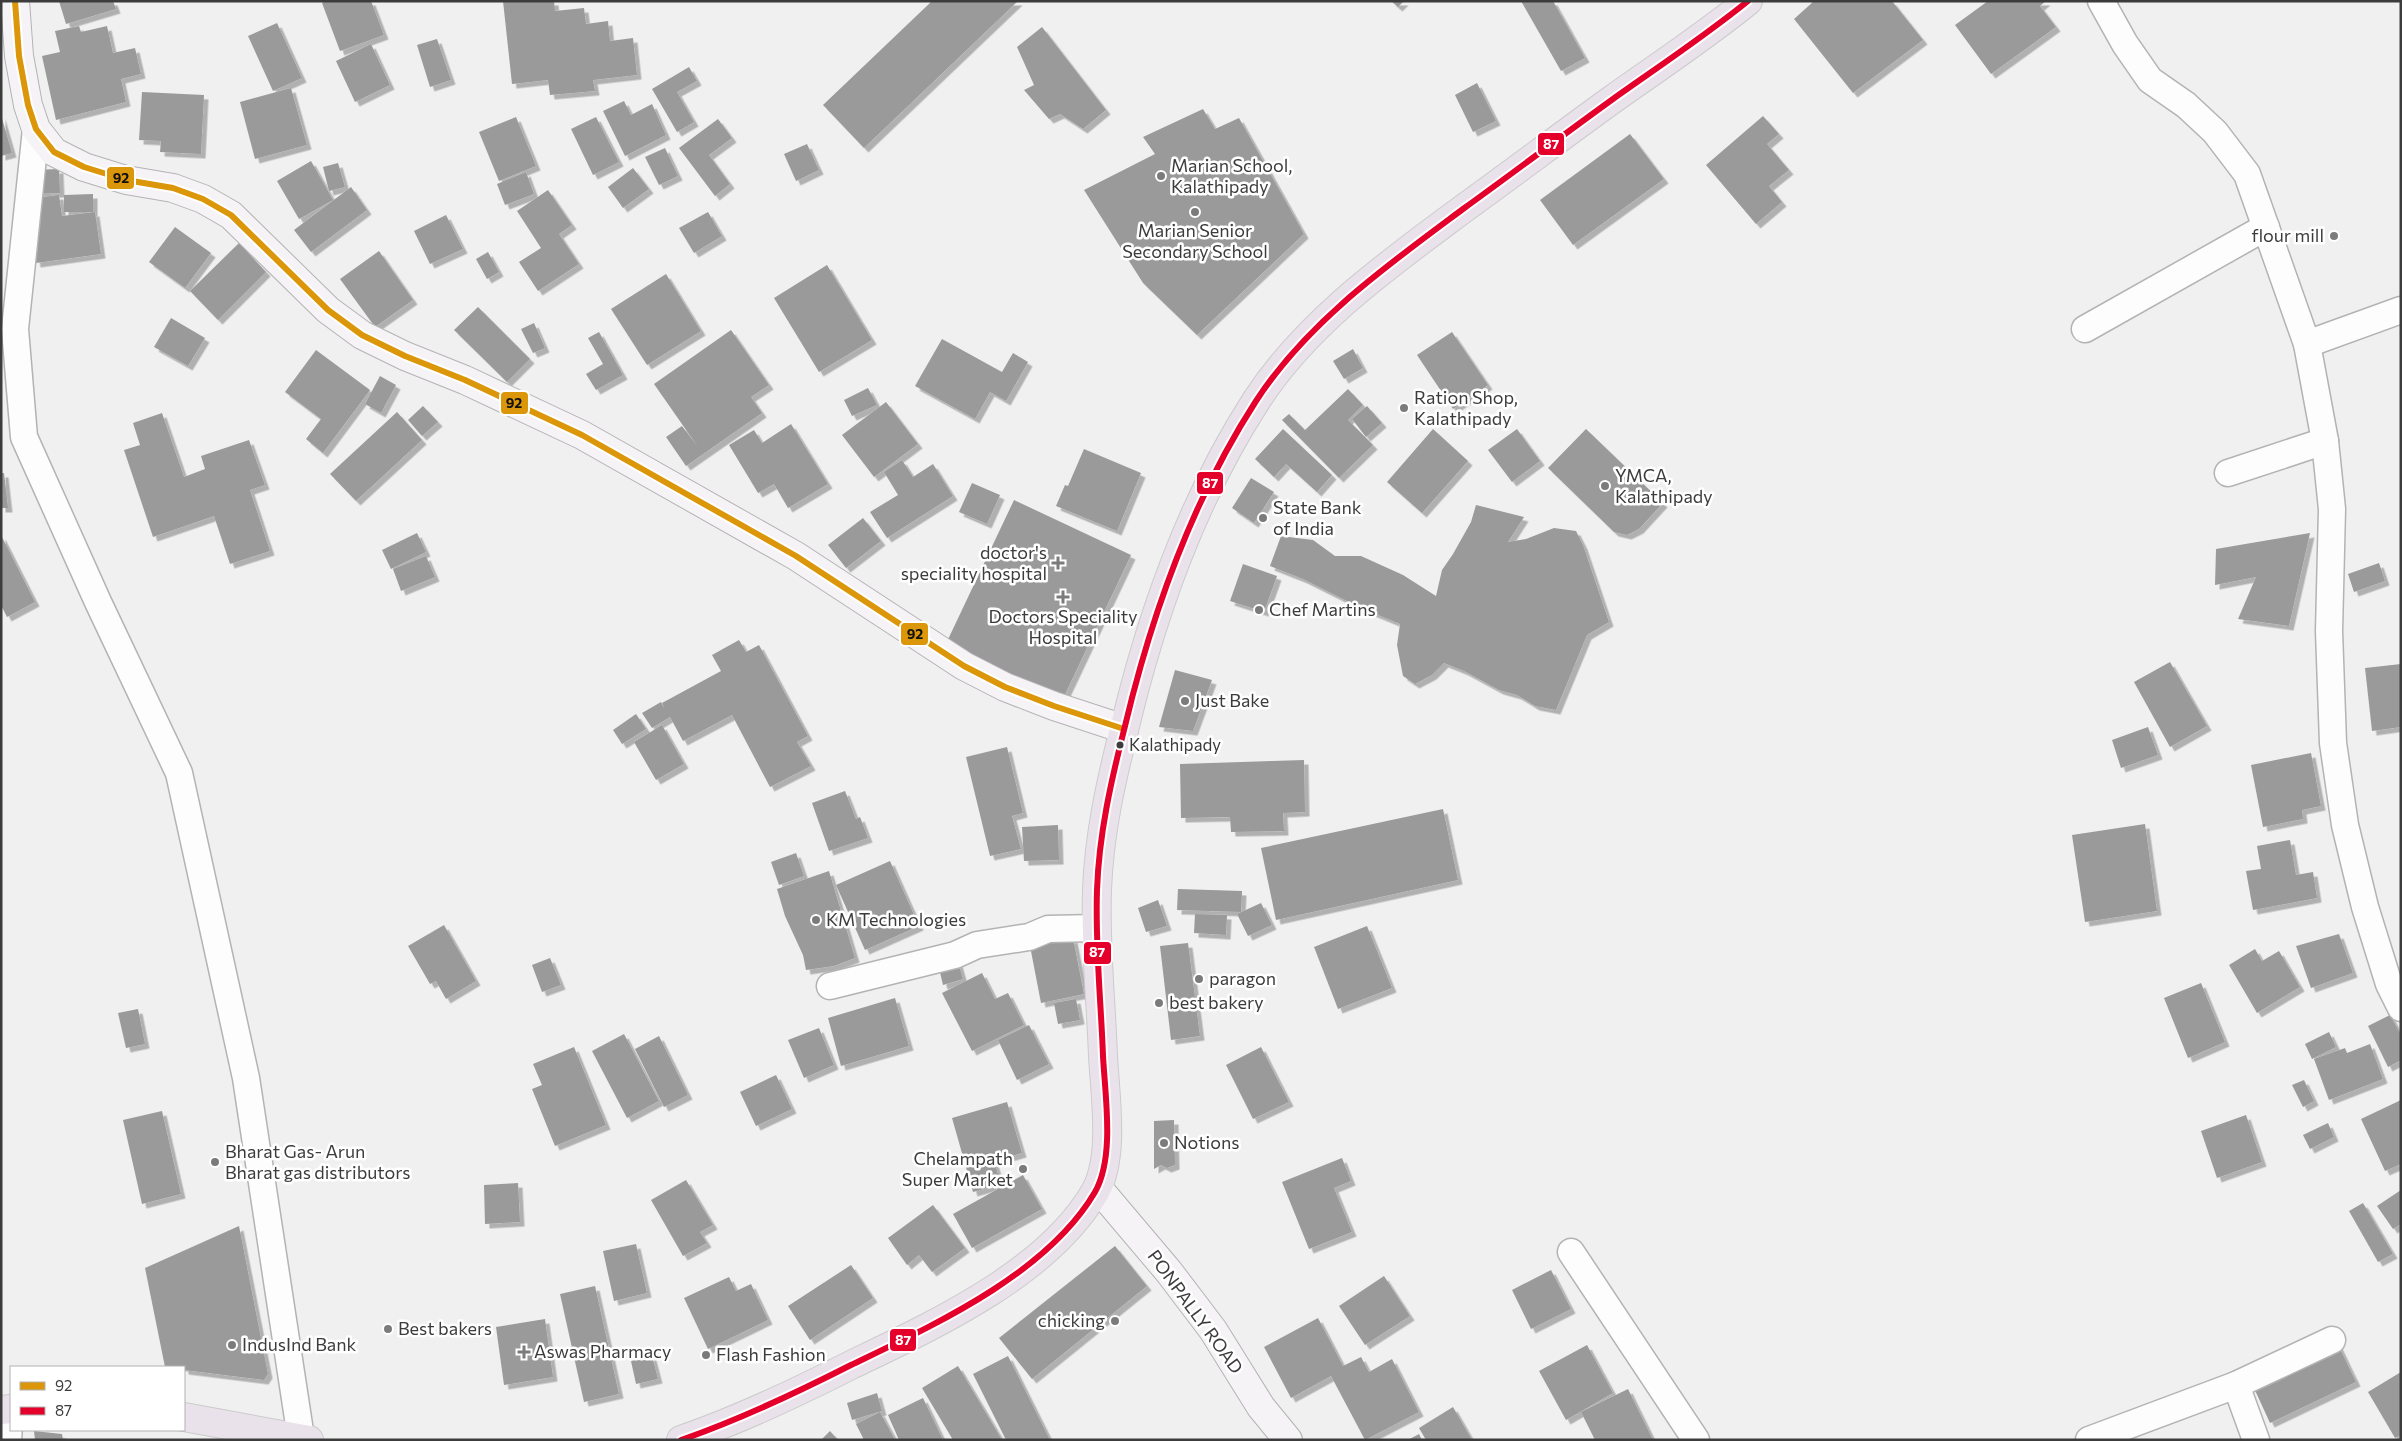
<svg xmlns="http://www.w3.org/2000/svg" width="2402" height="1441" font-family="Commissioner,sans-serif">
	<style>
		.building { fill: #9b9a9b; filter: url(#shadow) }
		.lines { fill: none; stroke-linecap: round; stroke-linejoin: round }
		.minor-casing { stroke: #b4b3b4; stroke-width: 29 }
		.secondary-casing { stroke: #b4b3b4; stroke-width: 30 }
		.trunk-casing { stroke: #cccbcc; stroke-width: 30 }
		.minor { stroke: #fdfdfd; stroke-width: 26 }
		.secondary { stroke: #f6f3f6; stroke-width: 28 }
		.trunk { stroke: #eae2ea; stroke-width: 28 }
		.bus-1-casing { stroke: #fff; stroke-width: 10 }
		.bus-2-casing { stroke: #fff; stroke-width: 10 }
		.bus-1 { stroke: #db9609; stroke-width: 6 }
		.bus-2 { stroke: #e4002b; stroke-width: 6 }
		.poi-dot { fill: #7c7b7c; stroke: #fff; stroke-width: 2 }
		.bus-dot { fill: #3d3c3d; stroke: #fff; stroke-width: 2 }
		.labels { text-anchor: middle; stroke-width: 5; stroke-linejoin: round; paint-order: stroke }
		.bus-label { font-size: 17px; fill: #3d3c3d; stroke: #fff; text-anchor: start }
		.poi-label { font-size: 18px; fill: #3d3c3d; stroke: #fff; text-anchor: start }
		.street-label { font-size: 18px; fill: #3d3c3d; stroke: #fff }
		.line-badge { stroke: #fff; stroke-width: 2 }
		.badge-label { font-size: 14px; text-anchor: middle; font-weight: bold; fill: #fff }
		.pale-badge-label { font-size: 14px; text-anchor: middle; font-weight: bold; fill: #111 }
	</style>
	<defs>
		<filter id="shadow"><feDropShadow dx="4.5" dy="4.5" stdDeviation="0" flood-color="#0004"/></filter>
	</defs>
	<rect width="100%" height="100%" fill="#f1f0f1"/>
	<g class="building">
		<path d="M59,1H113L116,9L66,24Z"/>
		<path d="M325,1H371L384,35L340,51L322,3Z"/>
		<path d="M503,1H554L555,11L584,8L586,24L608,21L610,41L633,38L637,75L593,80L595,91L550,95L548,80L512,84Z"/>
		<path d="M932,1H1018L864,148L823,105Z"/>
		<path d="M1391,1H1404L1398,7Z"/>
		<path d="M1521,1H1553L1585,58L1561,71Z"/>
		<path d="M1814,1H1892L1923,40L1853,93L1794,19Z"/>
		<path d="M1988,1H2046L2040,6L2056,27L1991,74L1955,25Z"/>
		<path d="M277,23L302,78L273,91L248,36Z"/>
		<path d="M79,26L81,32L107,26L113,53L135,48L141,74L121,79L126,102L56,120L42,56L60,52L55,31Z"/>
		<path d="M1042,27L1106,110L1083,129L1060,114L1049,119L1024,90L1034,85L1017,47Z"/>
		<path d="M437,39L451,80L430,87L417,45Z"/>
		<path d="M371,44L390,85L355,102L336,61Z"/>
		<path d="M689,67L697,81L677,92L694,122L677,132L652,89Z"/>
		<path d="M1477,83L1496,121L1473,132L1455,95Z"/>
		<path d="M291,88L307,145L255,159L240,102Z"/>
		<path d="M142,92L204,95L201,154L160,152L161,141L139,140Z"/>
		<path d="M624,101L631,115L652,104L666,135L625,156L603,111Z"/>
		<path d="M1203,109L1215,129L1239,118L1304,234L1197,335L1143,283L1084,190L1155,154L1143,137Z"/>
		<path d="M1,115L12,153L1,156Z"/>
		<path d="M1763,116L1779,134L1767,144L1789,170L1769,186L1782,202L1756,224L1706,165Z"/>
		<path d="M516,117L536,166L499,181L479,132Z"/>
		<path d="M596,117L619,162L593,175L571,129Z"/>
		<path d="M718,119L732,138L709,155L730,184L715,196L679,148Z"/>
		<path d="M1630,134L1664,179L1573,245L1540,200Z"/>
		<path d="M807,144L819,170L796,181L784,154Z"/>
		<path d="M665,148L678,176L659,185L645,157Z"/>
		<path d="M311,161L333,200L299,219L277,181Z"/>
		<path d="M338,163L345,187L329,191L323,167Z"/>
		<path d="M633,168L649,189L623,208L608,187Z"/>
		<path d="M59,169L60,193L33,194L32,170Z"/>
		<path d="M526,172L534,194L505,205L497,184Z"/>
		<path d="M351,187L367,210L311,252L294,230Z"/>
		<path d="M548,190L572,225L559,234L579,264L538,291L519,262L541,248L517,211Z"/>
		<path d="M93,194V212H64V195Z"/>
		<path d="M59,195L62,216L95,212L101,254L36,263L27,199Z"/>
		<path d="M708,212L722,236L694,253L679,228Z"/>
		<path d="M446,215L463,249L430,264L414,231Z"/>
		<path d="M175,227L211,253L185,288L149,262Z"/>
		<path d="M239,243L266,272L218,320L190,291Z"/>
		<path d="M379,251L413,300L375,327L340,279Z"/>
		<path d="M488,252L499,272L487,279L476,259Z"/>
		<path d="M827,265L872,340L819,372L774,298Z"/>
		<path d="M666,274L701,331L647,365L611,309Z"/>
		<path d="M478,307L530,359L507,382L454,330Z"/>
		<path d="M171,318L205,338L188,366L154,347Z"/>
		<path d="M534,323L545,348L533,353L521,329Z"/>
		<path d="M731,330L769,385L751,397L762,413L686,466L666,437L682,426L698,447L654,384Z"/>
		<path d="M599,332L623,375L596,390L586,374L603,364L588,338Z"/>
		<path d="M1452,332L1488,385L1453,409L1417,355Z"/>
		<path d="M942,339L1002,372L1013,353L1028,362L1006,401L990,392L975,419L915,386Z"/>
		<path d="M1353,349L1363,368L1344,379L1333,361Z"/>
		<path d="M316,350L370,390L323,453L306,439L321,419L285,392Z"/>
		<path d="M380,376L396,385L381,413L365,404Z"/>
		<path d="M868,388L877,405L852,416L844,400Z"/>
		<path d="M1348,389L1363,405L1348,420L1373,445L1339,478L1282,420L1289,414L1305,430Z"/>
		<path d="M886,402L918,444L874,477L842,435Z"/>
		<path d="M423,406L438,422L422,436L408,420Z"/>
		<path d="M1367,406L1382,423L1366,437L1352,419Z"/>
		<path d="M397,412L422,440L356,501L330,474Z"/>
		<path d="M162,413L184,477L205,469L201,456L249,440L265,485L250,490L270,551L230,564L214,516L153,537L124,450L140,445L133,423Z"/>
		<path d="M791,424L828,484L788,508L774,484L758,493L729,445L754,430L762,443Z"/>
		<path d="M1283,429L1332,475L1317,492L1286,464L1274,477L1255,459Z"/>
		<path d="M1433,429L1468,461L1422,513L1387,482Z"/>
		<path d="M1517,429L1540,461L1512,482L1488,450Z"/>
		<path d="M1586,429L1663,503L1639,529L1627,535L1614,532L1548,468Z"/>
		<path d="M1084,449L1141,473L1117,531L1056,506L1065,485L1068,486Z"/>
		<path d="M902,460L913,477L933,464L953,496L887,538L870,512L898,495L884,472Z"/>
		<path d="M1,473H4L8,508H1Z"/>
		<path d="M1251,478L1274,492L1254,523L1232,508Z"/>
		<path d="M972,483L1000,495L987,524L959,512Z"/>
		<path d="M1014,500L1131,555L1060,705L943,650Z"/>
		<path d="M1476,505L1524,517L1508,542L1526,539L1554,528L1576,531L1583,545L1609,622L1587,635L1556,710L1535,706L1517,695L1499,690L1464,671L1444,663L1432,675L1415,684L1403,676L1397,645L1400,624L1361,608L1303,579L1270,566L1281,536L1313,540L1335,556H1361L1403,575L1436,596L1442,570L1453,554L1471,522Z"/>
		<path d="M863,518L881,541L846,568L828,545Z"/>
		<path d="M417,533L426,552L391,569L382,550Z"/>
		<path d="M2310,533L2289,626L2238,619L2256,577L2215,585L2216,549Z"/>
		<path d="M1,535L35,602L7,617L1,605Z"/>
		<path d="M426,556L435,577L401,591L393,569Z"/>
		<path d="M2379,563L2385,581L2354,592L2348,574Z"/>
		<path d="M1243,564L1277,576L1264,612L1230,601Z"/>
		<path d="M739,640L746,652L759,645L808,736L797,742L811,766L770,787L732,715L683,741L670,717L652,728L642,713L661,702L665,710L662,703L721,671L712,655Z"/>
		<path d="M2170,662L2207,726L2170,747L2134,682Z"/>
		<path d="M2401,664V727L2372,731L2365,668Z"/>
		<path d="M1175,670L1212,680L1193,731L1159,727Z"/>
		<path d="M636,714L646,729L622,744L613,730Z"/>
		<path d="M662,725L684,764L656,780L634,742Z"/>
		<path d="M2148,727L2158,755L2121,768L2112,740Z"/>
		<path d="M1007,747L1023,813L1012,816L1021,849L990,856L966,757Z"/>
		<path d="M2311,753L2321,806L2302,810L2303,819L2263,827L2251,765Z"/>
		<path d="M1304,760L1305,812L1283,813L1284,831L1231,832L1230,817L1181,818L1180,764Z"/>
		<path d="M845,791L856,819L860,817L868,838L829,851L812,803Z"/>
		<path d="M1443,809L1458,880L1276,920L1261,848Z"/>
		<path d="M2145,824L2157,911L2085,922L2072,835Z"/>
		<path d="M1058,825L1059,860L1024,861L1022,827Z"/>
		<path d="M2290,840L2296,875L2313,872L2317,898L2253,910L2246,871L2261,869L2257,846Z"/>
		<path d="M796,853L804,876L779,885L771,862Z"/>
		<path d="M890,861L919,926L865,950L836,885Z"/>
		<path d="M829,871L855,958L834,966L806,970L803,955L785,916L777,889Z"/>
		<path d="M1178,889L1242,891L1241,912L1177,910Z"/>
		<path d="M1158,900L1167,926L1146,932L1138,908Z"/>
		<path d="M1261,903L1272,925L1248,936L1237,914Z"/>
		<path d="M1195,914L1227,915L1226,935L1194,933Z"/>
		<path d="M444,925L476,981L446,999L436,981L430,984L408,946Z"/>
		<path d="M1367,926L1392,988L1338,1009L1314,947Z"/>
		<path d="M2339,934L2353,973L2311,988L2296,946Z"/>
		<path d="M1073,938L1084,994L1041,1003L1030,946Z"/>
		<path d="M1188,943L1200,1036L1171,1040L1160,946Z"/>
		<path d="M2255,949L2262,961L2279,951L2300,987L2257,1013L2229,965Z"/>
		<path d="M550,958L561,985L542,992L532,965Z"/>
		<path d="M958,962L963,979L943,985L939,968Z"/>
		<path d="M982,973L995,999L1008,993L1024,1025L972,1051L942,993Z"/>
		<path d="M2201,983L2225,1042L2188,1058L2164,998Z"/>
		<path d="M895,998L909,1046L841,1066L828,1018Z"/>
		<path d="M1076,999L1080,1020L1058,1024L1054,1003Z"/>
		<path d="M138,1009L145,1044L126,1048L118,1013Z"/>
		<path d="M2390,1015L2401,1035V1060L2388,1067L2368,1026Z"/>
		<path d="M1029,1025L1049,1064L1017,1080L998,1040Z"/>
		<path d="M819,1028L834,1065L804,1078L788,1040Z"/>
		<path d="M2329,1032L2336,1047L2312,1059L2305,1044Z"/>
		<path d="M624,1034L659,1101L627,1118L592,1051Z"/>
		<path d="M659,1036L688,1095L664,1107L635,1049Z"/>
		<path d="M2370,1044L2383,1079L2329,1100L2314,1059L2345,1048L2347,1053Z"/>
		<path d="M574,1047L606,1125L555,1146L532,1089L542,1085L533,1064Z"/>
		<path d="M1261,1047L1289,1102L1253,1119L1226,1065Z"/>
		<path d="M776,1075L792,1109L756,1126L740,1092Z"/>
		<path d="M2304,1080L2314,1101L2303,1107L2292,1085Z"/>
		<path d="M2401,1100V1164L2385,1171L2361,1119Z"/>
		<path d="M1007,1102L1022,1153L994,1161L1001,1184L973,1192L952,1118Z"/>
		<path d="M162,1111L181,1194L142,1204L123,1120Z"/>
		<path d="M2246,1115L2262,1162L2217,1178L2201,1131Z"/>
		<path d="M1174,1120L1175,1165L1167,1168L1161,1165L1154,1169V1121Z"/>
		<path d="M2328,1123L2334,1137L2310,1149L2303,1135Z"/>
		<path d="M1342,1158L1351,1181L1334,1188L1352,1232L1309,1249L1282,1182Z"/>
		<path d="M1023,1175L1042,1209L972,1248L953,1214Z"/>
		<path d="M686,1180L713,1225L700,1232L707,1243L683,1256L651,1200Z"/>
		<path d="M518,1183L520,1222L485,1224L484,1185Z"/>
		<path d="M2401,1190V1224L2393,1229L2377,1206Z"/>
		<path d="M2363,1203L2393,1254L2378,1262L2349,1211Z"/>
		<path d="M933,1205L965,1248L932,1272L919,1255L907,1265L888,1238Z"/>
		<path d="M239,1226L268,1374L264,1380L184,1370V1367H165L145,1268Z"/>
		<path d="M636,1244L647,1293L614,1301L603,1251Z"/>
		<path d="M1115,1246L1147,1286L1032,1379L999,1338Z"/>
		<path d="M851,1265L873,1298L810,1340L788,1306Z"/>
		<path d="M1551,1270L1571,1309L1531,1329L1512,1290Z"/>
		<path d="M1384,1276L1410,1316L1365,1345L1339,1306Z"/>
		<path d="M729,1277L736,1291L751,1284L768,1320L708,1349L684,1298Z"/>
		<path d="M595,1286L619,1394L584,1402L560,1294Z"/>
		<path d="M1318,1318L1343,1366L1361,1357L1369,1372L1392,1359L1419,1412L1365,1440L1331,1376L1291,1398L1264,1347Z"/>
		<path d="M545,1319L553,1377L504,1385L496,1327Z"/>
		<path d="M2333,1334L2356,1382L2270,1423L2248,1375Z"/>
		<path d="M1587,1345L1613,1393L1566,1420L1539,1371Z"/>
		<path d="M652,1356L658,1379L636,1384L631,1361Z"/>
		<path d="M1008,1356L1050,1440H1006L973,1374Z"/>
		<path d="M958,1366L1002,1440H953L922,1388Z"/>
		<path d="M2401,1372V1435L2395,1438L2368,1392Z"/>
		<path d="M1628,1389L1653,1440H1595L1581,1412Z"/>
		<path d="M877,1393L882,1411L852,1420L847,1403Z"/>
		<path d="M923,1398L943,1440H899L888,1415Z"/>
		<path d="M1453,1407L1472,1440H1426L1419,1428Z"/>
		<path d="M880,1412L895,1440H864L856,1424Z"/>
		<path d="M34,1431L62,1434L63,1440H35Z"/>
		<path d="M830,1431L838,1440H821Z"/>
		<path d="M1419,1434L1422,1440H1408Z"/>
	</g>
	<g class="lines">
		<g class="minor-casing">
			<g id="minor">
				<path d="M2101,1L2125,44L2150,80L2186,105L2215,132L2247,174L2307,344L2325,441L2332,509L2329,631L2333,743L2345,825L2365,907L2389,984L2401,1008"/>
				<path d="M36,129L15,329L24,437L98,602L179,773L246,1078L301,1438"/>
				<path d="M2085,329L2266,227"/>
				<path d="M2307,344L2401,310"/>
				<path d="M2228,473L2325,441"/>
				<path d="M830,986L955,955L977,945L1029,937L1048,929L1096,928"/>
				<path d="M1571,1252L1696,1440"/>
				<path d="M2236,1385L2332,1340"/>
				<path d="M8,1440L10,1410"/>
				<path d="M2089,1440L2236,1385L2256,1440"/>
			</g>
		</g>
		<g class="secondary-casing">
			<g id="secondary">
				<path d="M15,1L19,56L28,105L36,129L54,152L84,167L126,180L173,188L203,199L231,215L328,310L362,335L405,356L465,380L582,435L796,556L964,666L1005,687L1054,706L1124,729"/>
				<path d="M1098,1188L1169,1272L1213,1330L1261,1407L1288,1440"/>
			</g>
		</g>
		<g class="trunk-casing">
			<g id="trunk">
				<path d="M1,1410L11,1409"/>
				<path d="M184,1417L309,1440"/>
				<path d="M681,1440C739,1420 796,1393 851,1365C934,1325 1047,1274 1095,1192C1115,1157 1105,1095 1103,1056C1101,1001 1095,946 1097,890C1099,834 1111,781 1125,726C1152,613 1192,500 1256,401C1307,322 1389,264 1463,209C1513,173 1563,135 1613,99C1658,67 1705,36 1748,1"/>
			</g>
		</g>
		<use href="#minor" class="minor"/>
		<use href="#secondary" class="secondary"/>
		<use href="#trunk" class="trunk"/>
		<g class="bus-1-casing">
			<path id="bus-1" d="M15,1L19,56L28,105L36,129L54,152L84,167L126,180L173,188L203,199L231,215L328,310L362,335L405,356L465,380L582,435L796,556L964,666L1005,687L1054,706L1124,729"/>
		</g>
		<g class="bus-2-casing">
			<path id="bus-2" d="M681,1440C739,1420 796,1393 851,1365C934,1325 1047,1274 1095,1192C1115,1157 1105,1095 1103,1056C1101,1001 1095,946 1097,890C1099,834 1111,781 1125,726C1152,613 1192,500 1256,401C1307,322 1389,264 1463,209C1513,173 1563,135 1613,99C1658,67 1705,36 1748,1"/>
		</g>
		<use href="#bus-1" class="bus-1"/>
		<use href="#bus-2" class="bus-2"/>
	</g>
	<g class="poi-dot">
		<circle cx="1161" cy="176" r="5"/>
		<circle cx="1195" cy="212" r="5"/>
		<circle cx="2334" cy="236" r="5"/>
		<circle cx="1404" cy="408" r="5"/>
		<circle cx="1605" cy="486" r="5"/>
		<circle cx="1263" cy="518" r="5"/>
		<path d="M1055.5 555.5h5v5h5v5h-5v5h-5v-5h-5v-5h5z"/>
		<path d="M1060.5 589.5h5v5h5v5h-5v5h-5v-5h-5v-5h5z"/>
		<circle cx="1259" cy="610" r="5"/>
		<circle cx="1185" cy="701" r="5"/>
		<circle cx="816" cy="920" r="5"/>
		<circle cx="1199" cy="979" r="5"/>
		<circle cx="1159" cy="1003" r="5"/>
		<circle cx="1164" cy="1143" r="5"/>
		<circle cx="215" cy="1162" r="5"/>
		<circle cx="1023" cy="1169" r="5"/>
		<circle cx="1115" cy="1321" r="5"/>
		<circle cx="388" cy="1329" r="5"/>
		<circle cx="232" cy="1345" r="5"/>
		<path d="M521.5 1344.5h5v5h5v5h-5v5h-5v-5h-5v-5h5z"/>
		<circle cx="706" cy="1355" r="5"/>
	</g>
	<circle class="bus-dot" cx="1120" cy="745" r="4.5"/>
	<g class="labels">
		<g class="bus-label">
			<text x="1129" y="751">Kalathipady</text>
		</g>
		<g class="poi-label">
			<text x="1171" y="172">Marian School,<tspan x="1171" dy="21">Kalathipady</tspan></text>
			<text x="1195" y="237" text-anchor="middle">Marian Senior<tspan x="1195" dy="21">Secondary School</tspan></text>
			<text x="2324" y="242" text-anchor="end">flour mill</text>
			<text x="1414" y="404">Ration Shop,<tspan x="1414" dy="21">Kalathipady</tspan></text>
			<text x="1615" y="482">YMCA,<tspan x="1615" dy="21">Kalathipady</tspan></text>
			<text x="1273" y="514">State Bank<tspan x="1273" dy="21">of India</tspan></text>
			<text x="1047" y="559" text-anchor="end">doctor's<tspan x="1047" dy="21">speciality hospital</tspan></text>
			<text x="1269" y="616">Chef Martins</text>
			<text x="1063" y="623" text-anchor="middle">Doctors Speciality<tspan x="1063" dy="21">Hospital</tspan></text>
			<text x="1195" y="707">Just Bake</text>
			<text x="826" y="926">KM Technologies</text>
			<text x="1209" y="985">paragon</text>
			<text x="1169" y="1009">best bakery</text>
			<text x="1174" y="1149">Notions</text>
			<text x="225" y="1158">Bharat Gas- Arun<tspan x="225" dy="21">Bharat gas distributors</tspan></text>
			<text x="1013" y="1165" text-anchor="end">Chelampath<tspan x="1013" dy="21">Super Market</tspan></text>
			<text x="1105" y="1327" text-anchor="end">chicking</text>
			<text x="398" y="1335">Best bakers</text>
			<text x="242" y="1351">IndusInd Bank</text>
			<text x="534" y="1358">Aswas Pharmacy</text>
			<text x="716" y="1361">Flash Fashion</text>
		</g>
		<g class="street-label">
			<text transform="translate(1195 1312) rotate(54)" y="6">PONPALLY ROAD</text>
		</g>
	</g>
	<g class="line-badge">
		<rect x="1537" y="132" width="28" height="24" rx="5" fill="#e4002b"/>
		<rect x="106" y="166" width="29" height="24" rx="5" fill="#db9609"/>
		<rect x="500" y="391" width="29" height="24" rx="5" fill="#db9609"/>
		<rect x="1196" y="471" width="28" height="24" rx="5" fill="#e4002b"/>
		<rect x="900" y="622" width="29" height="24" rx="5" fill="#db9609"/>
		<rect x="1083" y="941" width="29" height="24" rx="5" fill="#e4002b"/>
		<rect x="889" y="1328" width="28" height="24" rx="5" fill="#e4002b"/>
	</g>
	<g class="badge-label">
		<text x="1551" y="149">87</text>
		<text x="1210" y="488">87</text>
		<text x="1097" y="957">87</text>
		<text x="903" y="1345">87</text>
	</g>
	<g class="pale-badge-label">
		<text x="121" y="183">92</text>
		<text x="514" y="408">92</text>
		<text x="915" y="639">92</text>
	</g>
	<rect width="2402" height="1441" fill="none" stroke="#3d3c3d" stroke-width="5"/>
	<rect x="10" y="1366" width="175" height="65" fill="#ffffff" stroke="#b1b1b1"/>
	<rect x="20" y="1382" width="25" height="8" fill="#db9609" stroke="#b1b1b1"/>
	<text x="55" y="1391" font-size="15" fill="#3d3c3d">92</text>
	<rect x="20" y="1407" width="25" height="8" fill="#e4002b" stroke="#b1b1b1"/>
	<text x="55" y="1416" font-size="15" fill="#3d3c3d">87</text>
</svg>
